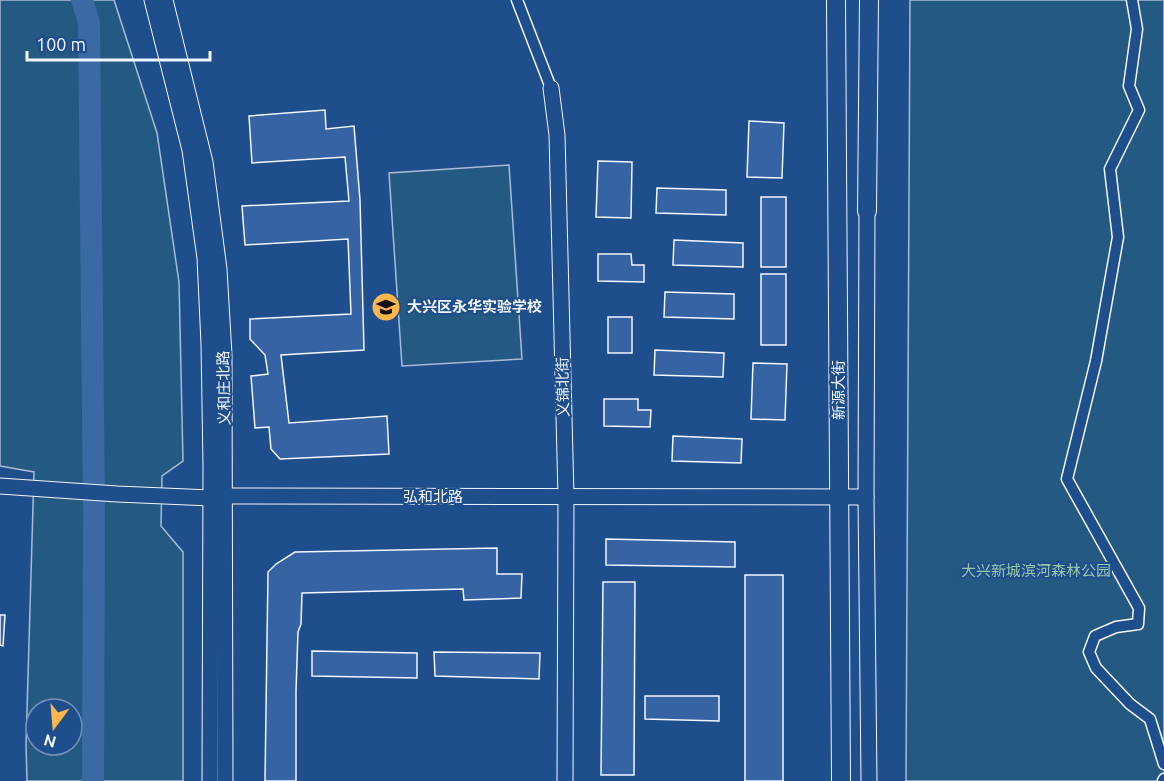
<svg xmlns="http://www.w3.org/2000/svg" width="1164" height="781" font-family="Ubuntu,'Noto Sans SC',sans-serif">
	<style>
		.green { fill: #245a82; stroke: #a8bbd7; stroke-width: 1.5; fill-rule: evenodd }
		.lines { fill: none; stroke-linecap: round; stroke-linejoin: round }
		.river { stroke: #3b69a3; stroke-width: 22 }
		.building { fill: #3563a3; stroke: #f2f6ff; stroke-width: 1.5 }
		.street-casing { stroke: #f2f6ff; stroke-width: 13 }
		.secondary-casing { stroke: #f2f6ff; stroke-width: 17 }
		.primary-casing { stroke: #f2f6ff; stroke-width: 20 }
		.street { stroke: #1f4e8c; stroke-width: 10 }
		.secondary { stroke: #1f4e8c; stroke-width: 15 }
		.primary { stroke: #1f4e8c; stroke-width: 18 }
		.labels { text-anchor: middle; stroke-width: 4.5; stroke-linejoin: round; paint-order: stroke }
		.poi-label { font-size: 15px; font-weight: bold; fill: #f2f6ff; stroke: #1f4e8c; text-anchor: start }
		.street-label { font-size: 15px; fill: #f2f6ff; stroke: #1f4e8c }
		.park-label { font-size: 15px; fill: #97c8a6; stroke: #1f4e8c }
	</style>
	<rect width="100%" height="100%" fill="#1f4e8c"/>
	<g class="green">
		<path d="M0,0H114L157,133L179,282L183,461L162,476L161,526L183,552V781H27L26,745L34,472L0,466ZM36,709H72V745H36Z"/>
		<path d="M910,0H1164V781H906Z"/>
		<path d="M509,165L522,359L402,366L389,173Z"/>
	</g>
	<g class="lines">
		<path class="river" d="M82,0L89,22L94,510L93,781"/>
	</g>
	<g class="building">
		<path d="M325,110L326,129L354,126L360,200L364,350L281,355L289,423L387,416L389,454L280,459L271,449L269,427L255,428L251,376L268,374L265,355L250,339V319L351,314L348,239L245,245L242,206L349,201L345,157L252,163L249,116Z"/>
		<path d="M749,121L784,123L782,178L747,177Z"/>
		<path d="M598,161L632,162L631,218L596,217Z"/>
		<path d="M657,188L726,190V215L656,213Z"/>
		<rect x="761" y="197" width="25" height="70"/>
		<path d="M674,240L743,243V267L673,265Z"/>
		<path d="M598,254H631L632,265H644V282L598,281Z"/>
		<rect x="761" y="274" width="25" height="71"/>
		<path d="M665,292L734,294V319L664,317Z"/>
		<rect x="608" y="317" width="24" height="36"/>
		<path d="M655,350L724,353L723,377L654,375Z"/>
		<path d="M753,363L787,364L785,420L751,419Z"/>
		<path d="M604,399H638V410H651L650,427L604,426Z"/>
		<path d="M673,436L742,439L741,463L672,461Z"/>
		<path d="M606,539L735,542V567L606,565Z"/>
		<path d="M497,548V574H522L521,598L464,600L463,589L302,593L301,624L298,632L296,691V781H265L268,572L276,564L295,552Z"/>
		<rect x="745" y="575" width="38" height="206"/>
		<path d="M603,582H635L634,775H601Z"/>
		<path d="M0,615H5L3,646L0,645Z"/>
		<path d="M312,651L417,653V678L312,676Z"/>
		<path d="M434,652L540,653L539,679L435,676Z"/>
		<path d="M645,696H719V721L645,719Z"/>
	</g>
	<g class="lines">
		<g class="street-casing">
			<g id="street">
				<path d="M517,0L551,88"/>
				<path d="M1132,0L1137,29L1129,86L1139,110L1110,169L1118,237L1096,361L1067,479L1139,608L1138,624L1116,627L1095,636L1089,652L1096,668L1130,704L1150,719L1164,764"/>
				<path d="M1163,781L1164,779"/>
			</g>
		</g>
		<g class="secondary-casing">
			<g id="secondary">
				<path d="M152,0L190,150L205,258L209,344L211,466L210,781"/>
				<path d="M165,0L205,162L219,269L224,355L225,781"/>
				<path d="M551,88L557,135L566,497L565,781"/>
				<path d="M867,211L866,497L869,781"/>
				<path d="M0,486L117,494L211,498L224,496L866,497"/>
			</g>
		</g>
		<g class="primary-casing">
			<g id="primary">
				<path d="M836,0L841,781"/>
				<path d="M867,211L869,0"/>
			</g>
		</g>
		<use href="#street" class="street"/>
		<use href="#secondary" class="secondary"/>
		<use href="#primary" class="primary"/>
	</g>
	<defs>
		<g id="school-disc" transform="scale(1.5)"><circle r="9.5" fill="#ffb74d" stroke="#1f4e8c"/><path d="M0-5L7-2L0 1L-7-2ZM-4 1L0 2.5L4 1V4Q0 6-4 4Z" fill="#111"/></g>
	</defs>
	<g fill-rule="evenodd">
		<use href="#school-disc" x="386" y="307"/>
	</g>
	<g class="labels">
		<g class="poi-label">
			<text x="407" y="312">大兴区永华实验学校</text>
		</g>
		<g class="street-label">
			<text transform="translate(563 387) rotate(-91)" y="5">义锦北街</text>
			<text transform="translate(224 388) rotate(-91)" y="5">义和庄北路</text>
			<text transform="translate(839 390) rotate(-90)" y="5">新源大街</text>
			<text x="433" y="502">弘和北路</text>
		</g>
		<g class="park-label">
			<text x="1036" y="576">大兴新城滨河森林公园</text>
		</g>
	</g>
	<g transform="translate(54 727) rotate(196)"><circle r="28" fill="#1f4e8c" stroke="#7391ba" stroke-width="1.5"/>
	<path d="M0-4.5L10 22L0 15L-10 22Z" fill="#ffb74d"/>
	<text y="-9" font-size="16" font-weight="bold" text-anchor="middle" fill="#f2f6ff">N</text>
	</g>
	<path d="M27 51v9h183v-9" fill="none" stroke="#f2f6ff" stroke-width="3"/>
	<text x="36" y="51" font-size="18" fill="#f2f6ff" stroke="#1f4e8c" stroke-width="4.5" paint-order="stroke">100 m</text>
</svg>
